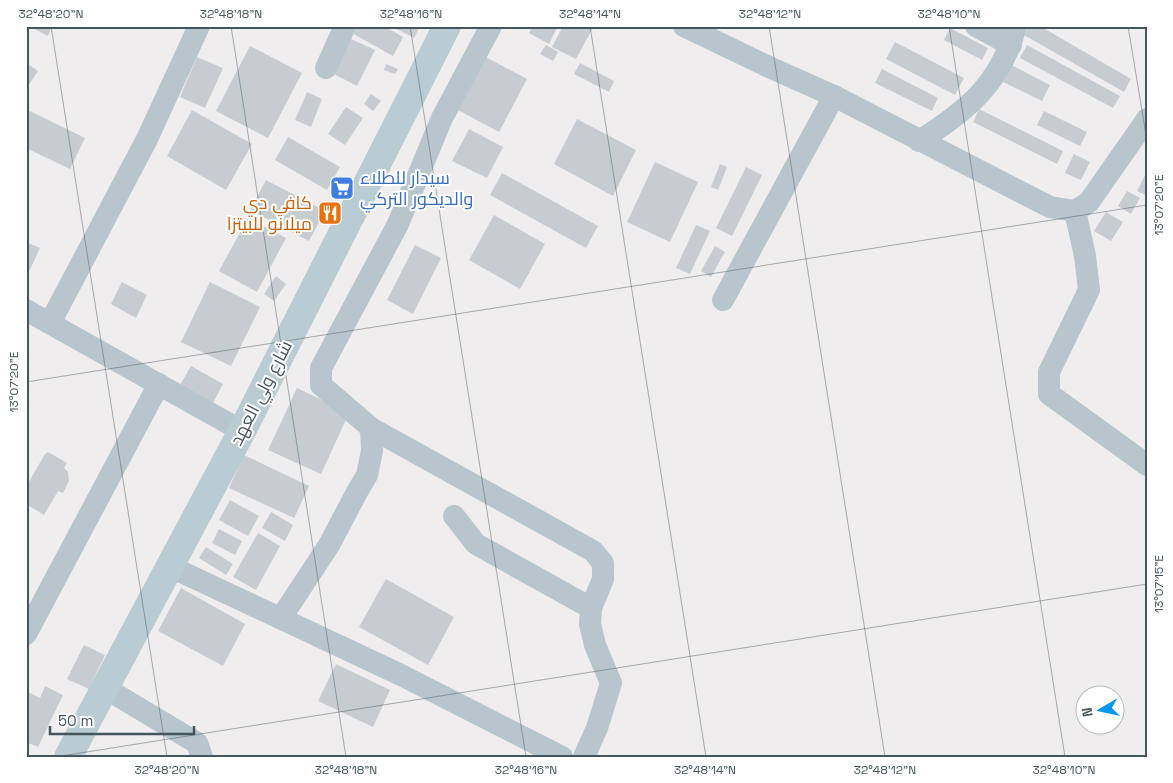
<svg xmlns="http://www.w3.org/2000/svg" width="1173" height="783" font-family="'Space Grotesk',Cairo,sans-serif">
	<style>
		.building { fill: #c7ccd1 }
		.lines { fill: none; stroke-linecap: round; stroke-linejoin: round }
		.street { stroke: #b7c6cc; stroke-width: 22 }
		.secondary { stroke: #b9cbd3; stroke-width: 28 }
		.ticks { fill: none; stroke: #44555c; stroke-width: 1; stroke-opacity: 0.45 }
		.labels { text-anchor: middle; stroke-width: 4; stroke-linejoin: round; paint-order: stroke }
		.shop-label { font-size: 18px; fill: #366cbe; stroke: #fff; text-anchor: start }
		.food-label { font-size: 18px; fill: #c56008; stroke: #fff; text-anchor: end }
		.street-label { font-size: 18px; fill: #44555c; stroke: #fff }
		.neatline { fill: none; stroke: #44555c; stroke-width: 2 }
		.ticks-label { font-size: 12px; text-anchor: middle; fill: #44555c }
	</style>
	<rect width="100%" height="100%" fill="#f0edee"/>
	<g class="building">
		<path d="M29,26H52L48,36Z"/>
		<path d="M350,26H384L403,37L393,56L348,31Z"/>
		<path d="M391,26H420L414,38Z"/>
		<path d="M533,26H558L549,44L529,33Z"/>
		<path d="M563,26H594L576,59L552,47Z"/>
		<path d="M1029,26H1040L1131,79L1124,92L1024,35Z"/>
		<path d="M950,28L988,48L982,60L944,40Z"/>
		<path d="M349,38L375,50L357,86L332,73Z"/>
		<path d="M895,42L964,78L955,95L886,59Z"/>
		<path d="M546,45L558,52L553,61L540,54Z"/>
		<path d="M1027,45L1120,96L1113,108L1020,58Z"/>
		<path d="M250,46L302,73L268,138L216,111Z"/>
		<path d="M482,55L527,79L499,132L454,108Z"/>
		<path d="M197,57L223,68L205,108L180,97Z"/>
		<path d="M26,63L38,71L28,86L26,85Z"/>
		<path d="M580,63L614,81L609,92L574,74Z"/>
		<path d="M386,64L398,69L395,74L384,70Z"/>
		<path d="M1011,65L1050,85L1042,101L1003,82Z"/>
		<path d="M882,69L938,98L932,111L875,83Z"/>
		<path d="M307,92L322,99L311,127L295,120Z"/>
		<path d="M371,94L381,101L373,111L364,104Z"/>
		<path d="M346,107L363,118L345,145L328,134Z"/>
		<path d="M979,109L1063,151L1057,164L973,122Z"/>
		<path d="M192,110L252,144L226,190L167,156Z"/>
		<path d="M30,111L85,138L70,169L26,148V118Z"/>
		<path d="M1044,111L1087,132L1080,146L1037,125Z"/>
		<path d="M577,119L636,150L613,196L554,164Z"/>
		<path d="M469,129L503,147L487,178L452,161Z"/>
		<path d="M288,137L340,167L327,190L275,160Z"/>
		<path d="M1074,154L1090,162L1081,180L1065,173Z"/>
		<path d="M655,162L698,182L670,242L627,222Z"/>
		<path d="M720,164L727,167L718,190L711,187Z"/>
		<path d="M746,167L762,175L732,236L716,228Z"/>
		<path d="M1147,171V196L1137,191Z"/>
		<path d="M502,173L598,226L586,248L490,195Z"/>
		<path d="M266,180L325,211L309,241L250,210Z"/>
		<path d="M1127,191L1140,198L1131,214L1118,206Z"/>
		<path d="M1106,212L1123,222L1111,241L1094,231Z"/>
		<path d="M494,215L545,244L520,289L469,260Z"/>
		<path d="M248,218L286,238L257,292L219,271Z"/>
		<path d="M696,225L710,231L690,274L676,268Z"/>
		<path d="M26,242L40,248L26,278Z"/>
		<path d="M415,245L441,258L413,314L387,300Z"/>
		<path d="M715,246L725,252L711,277L701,271Z"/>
		<path d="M276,276L286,284L274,301L264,294Z"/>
		<path d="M122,282L147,295L136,318L111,304Z"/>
		<path d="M210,282L260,307L231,366L181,342Z"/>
		<path d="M191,366L223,384L212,405L179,387Z"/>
		<path d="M297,388L349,413L321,474L268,450Z"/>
		<path d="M48,452L67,463L64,468L68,472L69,481L63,493L58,491L44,515L26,504V487L45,454Z"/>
		<path d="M244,455L309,486L294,518L229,488Z"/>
		<path d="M230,500L259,516L248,536L219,520Z"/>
		<path d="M271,512L293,525L285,541L262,528Z"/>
		<path d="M219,529L242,541L235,555L212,543Z"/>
		<path d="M258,533L280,546L256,590L233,577Z"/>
		<path d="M206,547L233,564L226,575L199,558Z"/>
		<path d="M386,579L454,617L428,665L359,627Z"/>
		<path d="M181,588L245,624L223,666L158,631Z"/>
		<path d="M84,645L105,655L89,689L67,679Z"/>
		<path d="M336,664L390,690L373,727L318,701Z"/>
		<path d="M45,686L63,695L38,747L26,742V691L40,698Z"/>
	</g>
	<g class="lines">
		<g class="street">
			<path d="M684,26L769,67L834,96L1050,207L1075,211L1089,202L1147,119"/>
			<path d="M976,26L1011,45"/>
			<path d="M326,68L345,26"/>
			<path d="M919,141C967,111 1001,83 1016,26"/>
			<path d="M1075,211L1085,256L1089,290L1049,372V394L1147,465"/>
			<path d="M723,300L834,96"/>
			<path d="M26,310L242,431"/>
			<path d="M50,323L147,139L199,26"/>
			<path d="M371,428L593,551L603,563V579L591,608"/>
			<path d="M454,516L476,544L591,608L590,624L595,645L611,683L597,728L584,757"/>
			<path d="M171,567L399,674L562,757"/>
			<path d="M281,618L329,545L357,492L367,475L372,451L371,428L321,385V368L398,224L442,118L491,26"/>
			<path d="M26,634L159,384"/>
			<path d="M105,688L197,743L202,757"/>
		</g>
		<path class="secondary" d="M68,757L242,431L447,26"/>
	</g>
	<path class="ticks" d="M51,26L167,757M231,26L346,757M410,26L526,757M590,26L706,757M769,26L885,757M949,26L1065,757M1128,26L1147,141M26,382L1147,205M55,757L1147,584"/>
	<defs>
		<g id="supermarket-square" transform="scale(1.25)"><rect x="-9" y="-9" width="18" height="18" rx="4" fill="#3f7fe0" stroke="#fff"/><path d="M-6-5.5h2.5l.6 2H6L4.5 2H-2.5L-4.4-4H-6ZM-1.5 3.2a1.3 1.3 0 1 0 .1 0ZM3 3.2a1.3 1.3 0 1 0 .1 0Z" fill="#fff"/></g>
		<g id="restaurant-square" transform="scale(1.25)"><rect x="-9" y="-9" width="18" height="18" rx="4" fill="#e8710a" stroke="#fff"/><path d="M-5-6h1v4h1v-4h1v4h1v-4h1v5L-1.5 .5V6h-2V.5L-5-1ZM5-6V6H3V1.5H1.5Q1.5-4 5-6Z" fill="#fff"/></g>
	</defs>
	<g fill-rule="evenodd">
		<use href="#supermarket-square" x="342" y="188"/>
		<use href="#restaurant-square" x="330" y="213"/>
	</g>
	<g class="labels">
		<g class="shop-label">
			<text x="360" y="184">سيدار للطلاء<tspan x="360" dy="21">والديكور التركي</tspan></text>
		</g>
		<g class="food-label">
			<text x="312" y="209">كافي دي<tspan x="312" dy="21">ميلانو للبيتزا</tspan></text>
		</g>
		<g class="street-label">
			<text transform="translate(261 393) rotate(-63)" y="6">شارع ولي العهد</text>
		</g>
	</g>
	<rect width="1173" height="783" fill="none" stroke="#ffffff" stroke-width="55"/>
	<g transform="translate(1100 710) rotate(261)"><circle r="24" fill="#ffffff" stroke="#b4bbbe"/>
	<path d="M0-4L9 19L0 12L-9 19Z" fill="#0997ee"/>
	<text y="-8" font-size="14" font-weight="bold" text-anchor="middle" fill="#44555c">N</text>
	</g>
	<path d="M50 726v8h144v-8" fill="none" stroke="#44555c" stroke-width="2.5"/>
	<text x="58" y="726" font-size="15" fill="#44555c" stroke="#ffffff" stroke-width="4" paint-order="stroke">50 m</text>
	<rect x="28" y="28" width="1118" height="728" class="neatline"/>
	<g class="ticks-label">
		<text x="51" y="18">32°48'20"N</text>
		<text x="231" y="18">32°48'18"N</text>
		<text x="411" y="18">32°48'16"N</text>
		<text x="590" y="18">32°48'14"N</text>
		<text x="770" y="18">32°48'12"N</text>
		<text x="949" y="18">32°48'10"N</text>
		<text transform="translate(1159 205) rotate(-90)" y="4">13°07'20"E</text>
		<text transform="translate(14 382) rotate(-90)" y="4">13°07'20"E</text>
		<text transform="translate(1159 584) rotate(-90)" y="4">13°07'15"E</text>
		<text x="167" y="774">32°48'20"N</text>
		<text x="346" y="774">32°48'18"N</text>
		<text x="526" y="774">32°48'16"N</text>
		<text x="705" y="774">32°48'14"N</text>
		<text x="885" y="774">32°48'12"N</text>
		<text x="1064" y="774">32°48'10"N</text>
	</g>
</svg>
